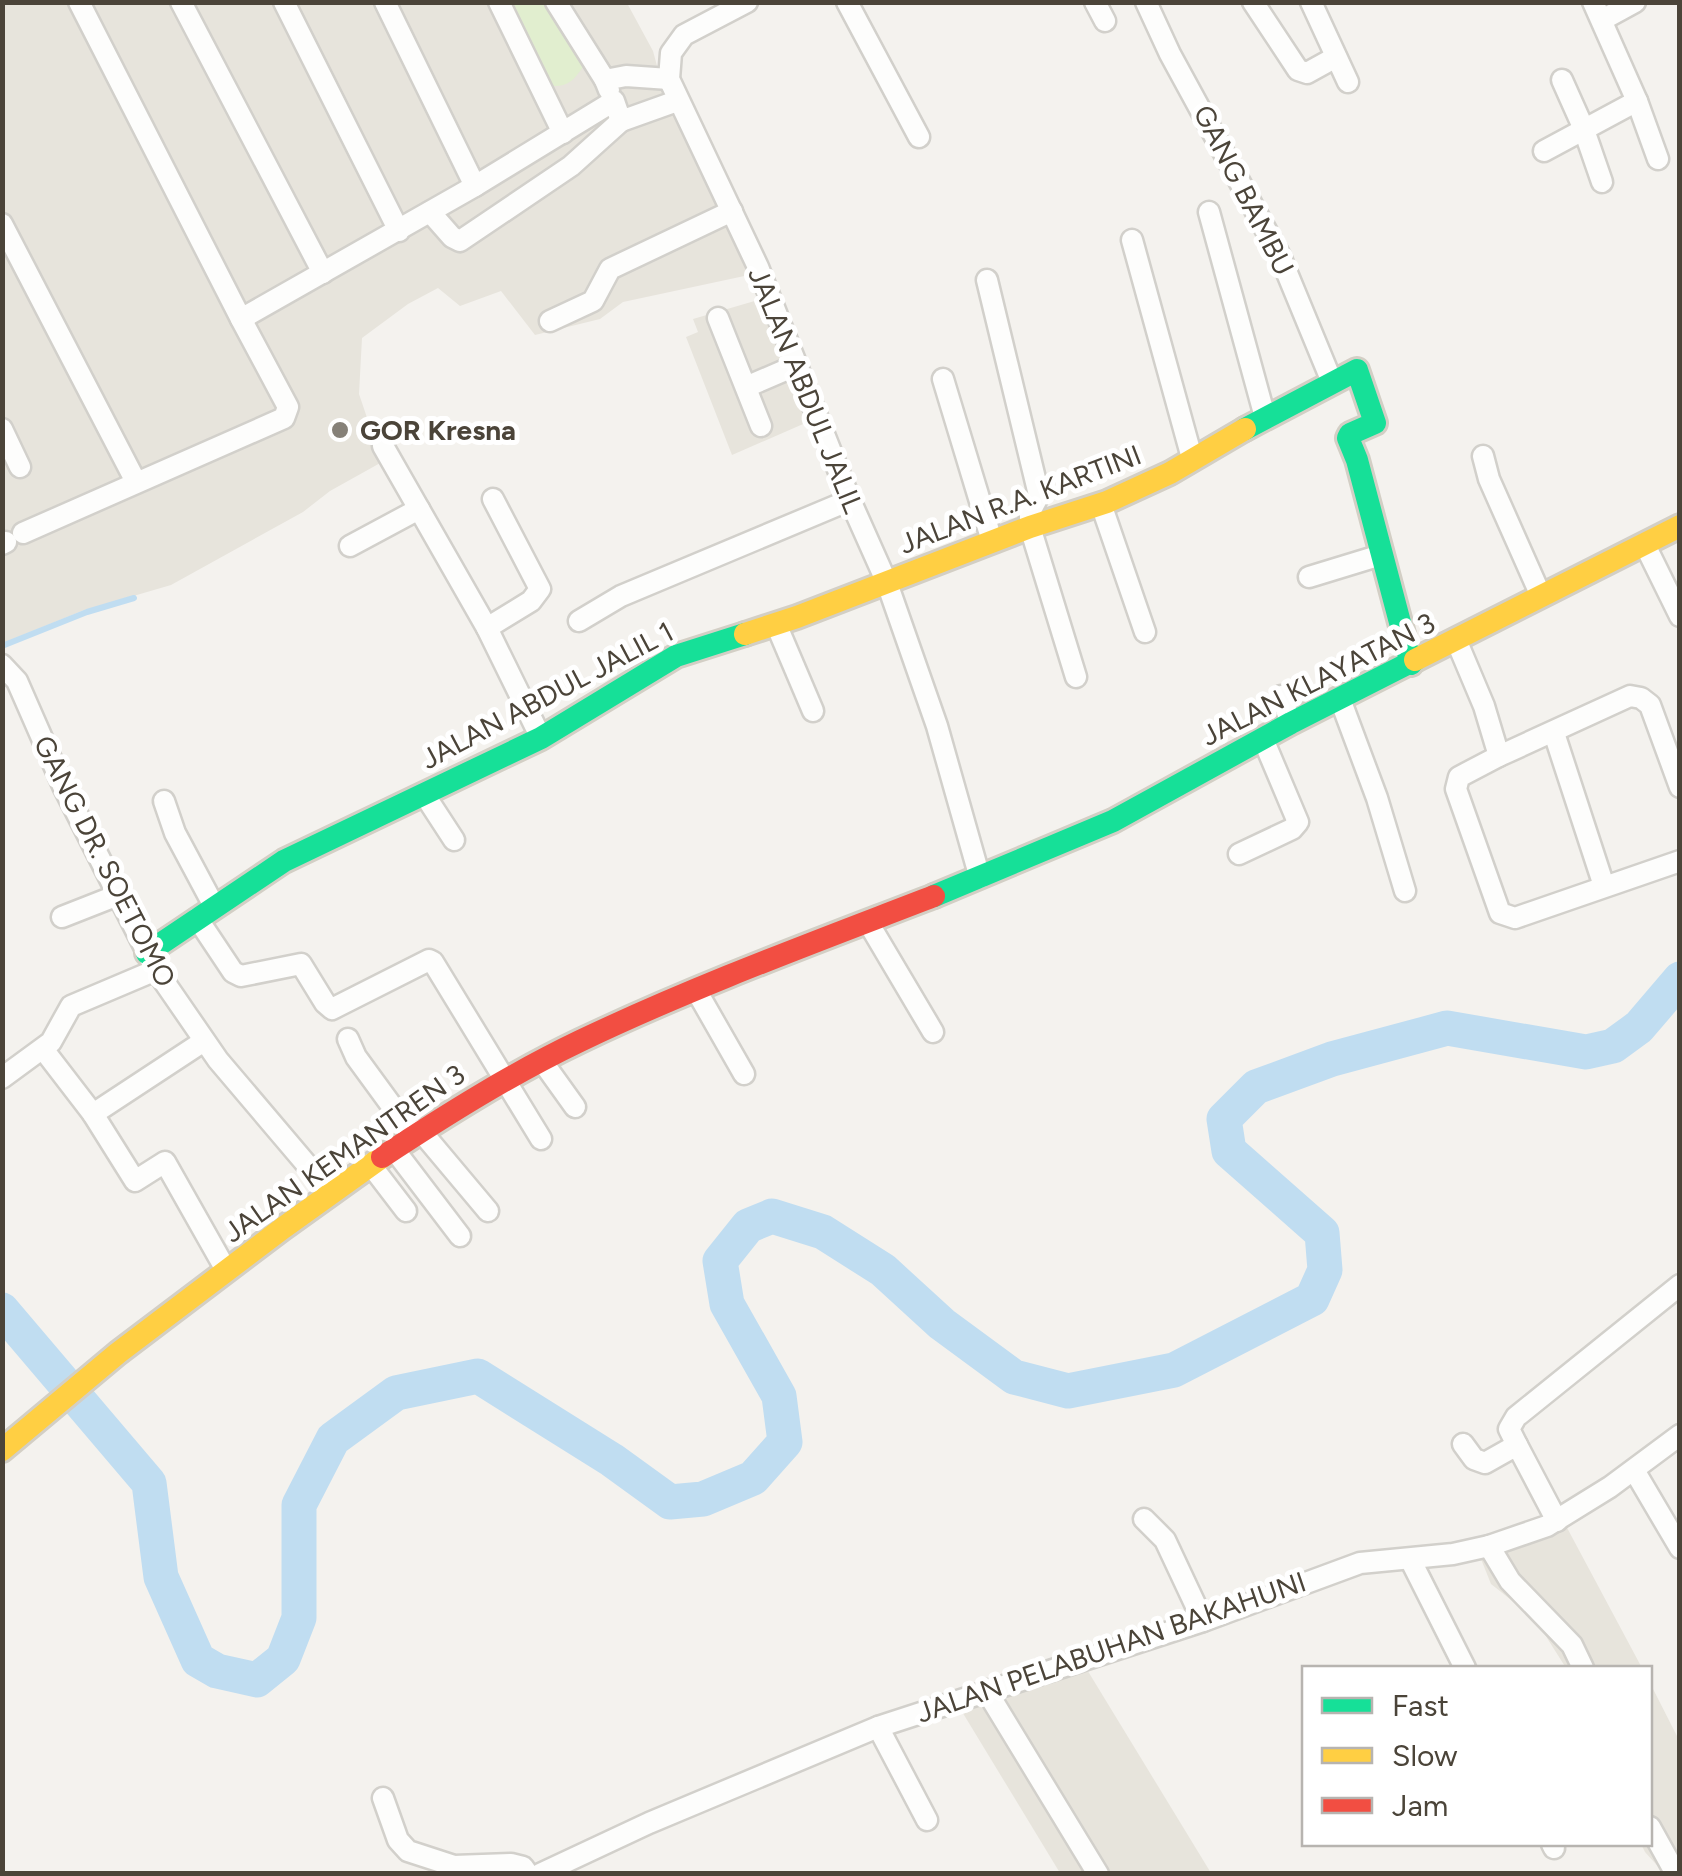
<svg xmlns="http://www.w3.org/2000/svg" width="1682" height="1876" font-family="Figtree,sans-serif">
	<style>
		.residential { fill: #e7e4dc }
		.green { fill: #e1eecf }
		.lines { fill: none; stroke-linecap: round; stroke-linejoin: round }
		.stream { stroke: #c0ddf1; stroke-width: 6 }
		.river { stroke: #c0ddf1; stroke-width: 35 }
		.street-casing { stroke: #d2d0cb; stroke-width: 25 }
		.fast-casing { stroke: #d3cfc5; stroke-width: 28 }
		.slow-casing { stroke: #d3cfc5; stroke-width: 28 }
		.jam-casing { stroke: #d3cfc5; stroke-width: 28 }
		.street { stroke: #fdfdfc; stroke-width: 20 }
		.fast { stroke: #16e098; stroke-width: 22 }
		.slow { stroke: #ffcf43; stroke-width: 22 }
		.jam { stroke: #f24e42; stroke-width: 22 }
		.poi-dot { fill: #868178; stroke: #fff; stroke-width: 4 }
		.labels { text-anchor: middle; stroke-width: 10; stroke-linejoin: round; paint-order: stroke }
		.street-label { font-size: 28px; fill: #4b4439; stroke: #fff }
		.poi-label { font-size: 28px; font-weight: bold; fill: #4b4439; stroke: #fff; text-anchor: start }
	</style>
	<rect width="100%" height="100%" fill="#f4f2ee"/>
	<g class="residential">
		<path d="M2,3H627L653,51L663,88L749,275L623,302L600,319L535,335L501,291L460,306L438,288L408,304L362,338L359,394L382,462L330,491L303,512L171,585L82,611L3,643Z"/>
		<path d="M758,300L810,421L732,455L686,337L698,332L693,319Z"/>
		<path d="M1565,1524L1642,1668H1566L1535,1619L1491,1584L1481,1559Z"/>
		<path d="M1086,1668L1211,1873H1060L961,1710Z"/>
		<path d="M1650,1683L1679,1740V1873H1664L1645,1852L1641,1844H1650Z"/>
	</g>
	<path class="green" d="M509,3H547L582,57L583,67C574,80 568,87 552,86Z"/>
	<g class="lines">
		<path class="stream" d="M2,646L87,612L134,598"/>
		<path class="river" d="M2,1310L149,1483L161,1577L198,1660L217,1671L257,1680L283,1659L299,1618V1505L333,1439L396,1393L478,1376L612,1460L670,1502L703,1499L753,1478L785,1442L779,1396L727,1304L720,1261L748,1226L772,1216L823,1232L883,1270L942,1324L1014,1377L1068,1391L1174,1370L1312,1299L1325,1270L1322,1233L1229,1151L1224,1119L1256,1087L1332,1059L1447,1028L1586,1052L1613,1046L1639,1027L1680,979"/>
		<g class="street-casing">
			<g id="street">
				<path d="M79,2L241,319L475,186L614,101L621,121L677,101"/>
				<path d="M181,2L323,273"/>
				<path d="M284,2L399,231"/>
				<path d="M385,2L475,186"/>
				<path d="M499,2L563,133"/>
				<path d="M556,2L605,80"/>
				<path d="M747,2L684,35L671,53L669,79L758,267L850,500L887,583L937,726L980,878"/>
				<path d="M847,2L919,137"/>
				<path d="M1095,2L1105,21"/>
				<path d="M1146,2L1170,54L1280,256L1332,382"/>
				<path d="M1253,2L1298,70L1307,73L1336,57"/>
				<path d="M1311,2L1348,82"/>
				<path d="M1593,2L1637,101L1658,159"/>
				<path d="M1602,20L1635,2"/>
				<path d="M1562,80L1583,127L1602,182"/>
				<path d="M609,90L605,80L626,76L669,79"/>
				<path d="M1544,151L1637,101"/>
				<path d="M430,212L452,237L460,241L571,166L621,121"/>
				<path d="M1209,212L1265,417"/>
				<path d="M2,224L136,482"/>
				<path d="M1132,240L1192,458"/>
				<path d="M987,280L1039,495L1030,512V527L1076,677"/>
				<path d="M718,318L761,426"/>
				<path d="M550,321L593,301L610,269L732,211"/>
				<path d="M943,379L992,541"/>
				<path d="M746,387L797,365"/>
				<path d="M2,429L20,467"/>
				<path d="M383,446L487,628L541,738"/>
				<path d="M1483,456L1489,479L1537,587"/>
				<path d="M1101,504L1145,632"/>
				<path d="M23,533L284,418L288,407L241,319"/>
				<path d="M2,544L6,542"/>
				<path d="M1645,545L1680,616"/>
				<path d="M350,546L419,509"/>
				<path d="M1309,577L1381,555"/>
				<path d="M579,621L621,596L850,500"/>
				<path d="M776,624L813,711"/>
				<path d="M487,628L531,601L540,589L493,499"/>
				<path d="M1457,642L1484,706L1499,756L1459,777L1456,789L1500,913L1515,918L1680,861"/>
				<path d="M2,665L17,681L63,786L156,970L218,1060L330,1192"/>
				<path d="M1281,696L1291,723"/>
				<path d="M1340,699L1377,798L1405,891"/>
				<path d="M1554,733L1604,886"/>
				<path d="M1499,756L1630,696L1641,698L1650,705L1680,787"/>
				<path d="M424,794L454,840"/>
				<path d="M164,801L175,833L214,906"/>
				<path d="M1239,854L1292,829L1298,822L1263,739"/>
				<path d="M62,917L118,895"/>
				<path d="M197,918L233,972L241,976L301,964L325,1003L332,1009L429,960L433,962L541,1139"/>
				<path d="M869,924L933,1032"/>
				<path d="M696,990L744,1074"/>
				<path d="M348,1039L356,1057L413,1135"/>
				<path d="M43,1049L93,1114L135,1181L165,1162L226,1270"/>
				<path d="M542,1061L575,1107"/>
				<path d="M2,1078L51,1042L71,1006L156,970"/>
				<path d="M93,1114L204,1041"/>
				<path d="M420,1130L488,1211"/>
				<path d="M393,1148L460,1236"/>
				<path d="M370,1164L406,1211"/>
				<path d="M1463,1444L1474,1459L1485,1463L1517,1445L1557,1521"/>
				<path d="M1517,1445L1509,1429L1516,1417L1680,1285"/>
				<path d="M1634,1470L1680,1548"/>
				<path d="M1144,1519L1165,1540L1203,1621"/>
				<path d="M1489,1546L1510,1581L1572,1645L1583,1668"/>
				<path d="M1410,1559L1465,1668"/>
				<path d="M986,1690L1098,1874"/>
				<path d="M878,1727L927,1820"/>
				<path d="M383,1798L398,1840L408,1851L454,1866L511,1864L523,1867L528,1874"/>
				<path d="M1650,1827L1676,1874"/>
				<path d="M1552,1844L1554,1848"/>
				<path d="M540,1874L649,1823L878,1727L1203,1621L1360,1563L1453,1554L1489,1546L1547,1526L1610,1487L1680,1435"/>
			</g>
		</g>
		<g class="fast-casing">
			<g id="fast">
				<path d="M1245,429L1357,370L1375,423L1350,434L1348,438L1357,460L1411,664"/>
				<path d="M934,896L1113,821L1291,723L1415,660"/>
				<path d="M147,953L284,861L541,738L676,656L745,634"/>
			</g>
		</g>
		<g class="slow-casing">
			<g id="slow">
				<path d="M745,634L797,617L1030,527L1107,502L1170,473L1245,429"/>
				<path d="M1415,660L1680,526"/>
				<path d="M2,1450L118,1353L283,1228L382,1157"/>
			</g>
		</g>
		<g class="jam-casing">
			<path id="jam" d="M382,1157C446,1115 511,1074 580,1041C695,986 815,942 934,896"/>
		</g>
		<use href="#street" class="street"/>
		<use href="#fast" class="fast"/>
		<use href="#slow" class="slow"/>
		<use href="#jam" class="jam"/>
	</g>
	<circle class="poi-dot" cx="340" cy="430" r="10"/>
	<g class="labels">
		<g class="street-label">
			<text transform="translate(1244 190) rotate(63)" y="10">GANG BAMBU</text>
			<text transform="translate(806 390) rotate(68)" y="10">JALAN ABDUL JALIL</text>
			<text transform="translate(1020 499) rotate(-21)" y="10">JALAN R.A. KARTINI</text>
			<text transform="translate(1318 679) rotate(-27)" y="10">JALAN KLAYATAN 3</text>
			<text transform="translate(547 695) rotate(-28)" y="10">JALAN ABDUL JALIL 1</text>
			<text transform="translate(105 861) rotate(63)" y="10">GANG DR. SOETOMO</text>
			<text transform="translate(344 1153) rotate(-35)" y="10">JALAN KEMANTREN 3</text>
			<text transform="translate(1111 1647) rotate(-19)" y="10">JALAN PELABUHAN BAKAHUNI</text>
		</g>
		<g class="poi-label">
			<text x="360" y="440">GOR Kresna</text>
		</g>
	</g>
	<rect width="1682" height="1876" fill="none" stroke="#4b4439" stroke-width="10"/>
	<rect x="1302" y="1666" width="350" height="180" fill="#ffffff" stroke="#b7b4b0" stroke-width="2.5"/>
	<rect x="1322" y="1698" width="50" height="15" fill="#16e098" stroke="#b7b4b0" stroke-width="2.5"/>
	<text x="1392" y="1716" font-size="30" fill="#4b4439">Fast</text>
	<rect x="1322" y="1748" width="50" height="15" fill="#ffcf43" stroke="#b7b4b0" stroke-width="2.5"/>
	<text x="1392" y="1766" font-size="30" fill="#4b4439">Slow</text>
	<rect x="1322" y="1798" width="50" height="15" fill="#f24e42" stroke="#b7b4b0" stroke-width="2.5"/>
	<text x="1392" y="1816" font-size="30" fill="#4b4439">Jam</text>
</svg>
